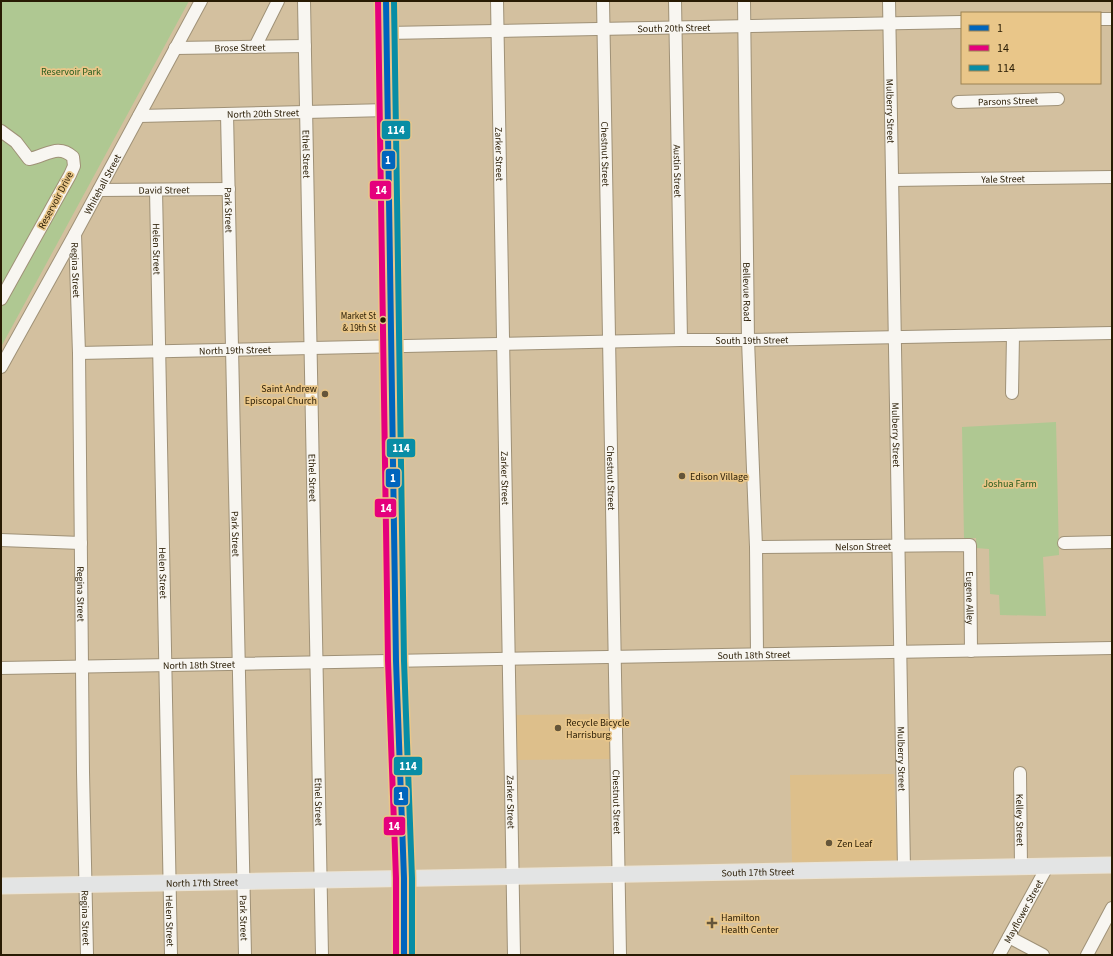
<svg xmlns="http://www.w3.org/2000/svg" width="1113" height="956" font-family="'Source Sans 3',sans-serif">
	<style>
		.built { fill: #ddbf8b }
		.green { fill: #afc892 }
		.lines { fill: none; stroke-linecap: round; stroke-linejoin: round }
		.minor-casing { stroke: #9f9177; stroke-width: 14 }
		.major-casing { stroke: #ebe3d4; stroke-width: 17 }
		.minor { stroke: #f8f6f1; stroke-width: 12 }
		.major { stroke: #e3e4e4; stroke-width: 15 }
		.bus-1-casing { stroke: #e9c689; stroke-width: 9 }
		.bus-2-casing { stroke: #e9c689; stroke-width: 9 }
		.bus-3-casing { stroke: #e9c689; stroke-width: 9 }
		.bus-1 { stroke: #0065bd; stroke-width: 6 }
		.bus-2 { stroke: #e5007d; stroke-width: 6 }
		.bus-3 { stroke: #088da5; stroke-width: 6 }
		.bus-dot { fill: #281b03; stroke: #e9c689; stroke-width: 1.5 }
		.poi-dot { fill: #64553a; stroke: #e9c689; stroke-width: 1.5 }
		.labels { text-anchor: middle; stroke-width: 3.5; stroke-linejoin: round; paint-order: stroke }
		.bus-label { font-size: 9px; fill: #281b03; stroke: #e9c689; text-anchor: end }
		.street-label { font-size: 10px; fill: #281b03; stroke: #e9c689 }
		.park-label { font-size: 10px; fill: #255b1c; stroke: #e9c689 }
		.poi-label { font-size: 10px; fill: #281b03; stroke: #e9c689; text-anchor: start }
		.line-badge { stroke: #e9c689; stroke-width: 1.5 }
		.badge-label { font-size: 11px; text-anchor: middle; font-weight: bold; fill: #fff }
	</style>
	<rect width="100%" height="100%" fill="#d3c09f"/>
	<g class="built">
		<path d="M610,714V759L514,760L513,715Z"/>
		<path d="M894,774L897,860L792,862L790,775Z"/>
	</g>
	<g class="green">
		<path d="M1,1H189L1,347Z"/>
		<path d="M1056,422L1059,555L1043,557L1046,616L1000,615L999,595L990,594L989,549L976,548V538L964,539L962,427Z"/>
	</g>
	<g class="lines">
		<g class="minor-casing">
			<g id="minor">
				<path id="s1" d="M304,1L322,955"/>
				<path id="s2" d="M497,1L514,955"/>
				<path id="s3" d="M603,1L620,955"/>
				<path id="s4" d="M675,1L681,340"/>
				<path id="s5" d="M744,1L748,340L756,547L757,654"/>
				<path id="s6" d="M889,1L904,869"/>
				<path d="M1100,19H1112"/>
				<path id="s7" d="M387,33L962,22"/>
				<path d="M255,47L278,1"/>
				<path id="s8" d="M175,48L305,46"/>
				<path id="s9" d="M958,102L1058,99"/>
				<path id="s10" d="M227,114L245,955"/>
				<path id="s11" d="M139,116L388,110"/>
				<path d="M1,131L16,142L29,159C46,156 58,143 73,157L74,166L70,175L1,299"/>
				<path id="s12" d="M893,180L1112,177"/>
				<path id="s13" d="M99,190L229,189"/>
				<path id="s14" d="M156,190L171,955"/>
				<path id="s15" d="M75,234L79,353L83,772L87,955"/>
				<path id="s16" d="M79,353L681,340H748L1112,333"/>
				<path id="s17" d="M1,367L75,234L201,1"/>
				<path d="M1012,393L1013,335"/>
				<path d="M1,540L81,543"/>
				<path d="M1064,543L1112,542"/>
				<path id="s18" d="M756,547L970,545L971,651"/>
				<path id="s19" d="M1,668L1112,648"/>
				<path id="s20" d="M1020,773L1021,868"/>
				<path d="M1009,937L1043,955"/>
				<path id="s21" d="M999,955L1047,867"/>
				<path d="M1087,955L1112,908"/>
			</g>
		</g>
		<g class="major-casing">
			<g id="major">
				<path d="M386,1L396,661L404,878V955"/>
				<path id="s22" d="M1,886L1112,865"/>
			</g>
		</g>
		<use href="#minor" class="minor"/>
		<use href="#major" class="major"/>
		<g class="bus-1-casing">
			<path id="bus-1" d="M386,1L396,661L404,878V955"/>
		</g>
		<g class="bus-2-casing">
			<path id="bus-2" d="M378,1L388,661L396,878V955"/>
		</g>
		<g class="bus-3-casing">
			<path id="bus-3" d="M394,1L404,661L412,878V955"/>
		</g>
		<use href="#bus-1" class="bus-1"/>
		<use href="#bus-2" class="bus-2"/>
		<use href="#bus-3" class="bus-3"/>
	</g>
	<circle class="bus-dot" cx="383" cy="320" r="3.5"/>
	<g class="poi-dot">
		<circle cx="325" cy="394" r="4"/>
		<circle cx="682" cy="476" r="4"/>
		<circle cx="558" cy="728" r="4"/>
		<circle cx="829" cy="843" r="4"/>
		<path d="M710 917h4v4h4v4h-4v4h-4v-4h-4v-4h4z"/>
	</g>
	<g class="labels">
		<g class="bus-label">
			<text x="376" y="319">Market St<tspan x="376" dy="12">&amp; 19th St</tspan></text>
		</g>
		<g class="street-label">
			<text dy="4" stroke="none"><textPath href="#s7" startOffset="287">South 20th Street</textPath></text>
			<text dy="4" stroke="none"><textPath href="#s8" startOffset="65">Brose Street</textPath></text>
			<text dy="4" stroke="none"><textPath href="#s9" startOffset="50">Parsons Street</textPath></text>
			<text dy="4" stroke="none"><textPath href="#s6" startOffset="110">Mulberry Street</textPath></text>
			<text dy="4" stroke="none"><textPath href="#s11" startOffset="124">North 20th Street</textPath></text>
			<text dy="4" stroke="none"><textPath href="#s1" startOffset="153">Ethel Street</textPath></text>
			<text dy="4" stroke="none"><textPath href="#s2" startOffset="153">Zarker Street</textPath></text>
			<text dy="4" stroke="none"><textPath href="#s3" startOffset="153">Chestnut Street</textPath></text>
			<text dy="4" stroke="none"><textPath href="#s4" startOffset="170">Austin Street</textPath></text>
			<text dy="4" stroke="none"><textPath href="#s12" startOffset="110">Yale Street</textPath></text>
			<text dy="4" stroke="none"><textPath href="#s17" startOffset="209">Whitehall Street</textPath></text>
			<text dy="4" stroke="none"><textPath href="#s13" startOffset="65">David Street</textPath></text>
			<text transform="translate(55 200) rotate(-62)" y="4">Reservoir Drive</text>
			<text dy="4" stroke="none"><textPath href="#s10" startOffset="96">Park Street</textPath></text>
			<text dy="4" stroke="none"><textPath href="#s14" startOffset="59">Helen Street</textPath></text>
			<text dy="4" stroke="none"><textPath href="#s15" startOffset="36">Regina Street</textPath></text>
			<text dy="4" stroke="none"><textPath href="#s5" startOffset="291">Bellevue Road</textPath></text>
			<text dy="4" stroke="none"><textPath href="#s16" startOffset="673">South 19th Street</textPath></text>
			<text dy="4" stroke="none"><textPath href="#s16" startOffset="156">North 19th Street</textPath></text>
			<text dy="4" stroke="none"><textPath href="#s6" startOffset="434">Mulberry Street</textPath></text>
			<text dy="4" stroke="none"><textPath href="#s1" startOffset="477">Ethel Street</textPath></text>
			<text dy="4" stroke="none"><textPath href="#s2" startOffset="477">Zarker Street</textPath></text>
			<text dy="4" stroke="none"><textPath href="#s3" startOffset="477">Chestnut Street</textPath></text>
			<text dy="4" stroke="none"><textPath href="#s10" startOffset="420">Park Street</textPath></text>
			<text dy="4" stroke="none"><textPath href="#s18" startOffset="107">Nelson Street</textPath></text>
			<text dy="4" stroke="none"><textPath href="#s14" startOffset="383">Helen Street</textPath></text>
			<text dy="4" stroke="none"><textPath href="#s15" startOffset="360">Regina Street</textPath></text>
			<text dy="4" stroke="none"><textPath href="#s18" startOffset="267">Eugene Alley</textPath></text>
			<text dy="4" stroke="none"><textPath href="#s19" startOffset="753">South 18th Street</textPath></text>
			<text dy="4" stroke="none"><textPath href="#s19" startOffset="198">North 18th Street</textPath></text>
			<text dy="4" stroke="none"><textPath href="#s6" startOffset="758">Mulberry Street</textPath></text>
			<text dy="4" stroke="none"><textPath href="#s1" startOffset="801">Ethel Street</textPath></text>
			<text dy="4" stroke="none"><textPath href="#s2" startOffset="801">Zarker Street</textPath></text>
			<text dy="4" stroke="none"><textPath href="#s3" startOffset="801">Chestnut Street</textPath></text>
			<text dy="4" stroke="none"><textPath href="#s20" startOffset="47">Kelley Street</textPath></text>
			<text dy="4" stroke="none"><textPath href="#s22" startOffset="757">South 17th Street</textPath></text>
			<text dy="4" stroke="none"><textPath href="#s22" startOffset="201">North 17th Street</textPath></text>
			<text dy="4" stroke="none"><textPath href="#s21" startOffset="50">Mayflower Street</textPath></text>
			<text dy="4" stroke="none"><textPath href="#s15" startOffset="684">Regina Street</textPath></text>
			<text dy="4" stroke="none"><textPath href="#s10" startOffset="804">Park Street</textPath></text>
			<text dy="4" stroke="none"><textPath href="#s14" startOffset="731">Helen Street</textPath></text>
		</g>
		<g class="park-label">
			<text x="71" y="75">Reservoir Park</text>
			<text x="1010" y="487">Joshua Farm</text>
		</g>
		<g class="poi-label">
			<text x="317" y="392" text-anchor="end">Saint Andrew<tspan x="317" dy="12">Episcopal Church</tspan></text>
			<text x="690" y="480">Edison Village</text>
			<text x="566" y="726">Recycle Bicycle<tspan x="566" dy="12">Harrisburg</tspan></text>
			<text x="837" y="847">Zen Leaf</text>
			<text x="721" y="921">Hamilton<tspan x="721" dy="12">Health Center</tspan></text>
		</g>
	</g>
	<g class="line-badge">
		<rect x="381" y="120" width="30" height="20" rx="4" fill="#088da5"/>
		<rect x="381" y="150" width="15" height="20" rx="4" fill="#0065bd"/>
		<rect x="369" y="180" width="23" height="20" rx="4" fill="#e5007d"/>
		<rect x="386" y="438" width="30" height="20" rx="4" fill="#088da5"/>
		<rect x="385" y="468" width="16" height="20" rx="4" fill="#0065bd"/>
		<rect x="374" y="498" width="23" height="20" rx="4" fill="#e5007d"/>
		<rect x="393" y="756" width="30" height="20" rx="4" fill="#088da5"/>
		<rect x="393" y="786" width="16" height="20" rx="4" fill="#0065bd"/>
		<rect x="383" y="816" width="23" height="20" rx="4" fill="#e5007d"/>
	</g>
	<g class="badge-label">
		<text x="396" y="134">114</text>
		<text x="388" y="164">1</text>
		<text x="381" y="194">14</text>
		<text x="401" y="452">114</text>
		<text x="393" y="482">1</text>
		<text x="386" y="512">14</text>
		<text x="408" y="770">114</text>
		<text x="401" y="800">1</text>
		<text x="394" y="830">14</text>
	</g>
	<rect width="1113" height="956" fill="none" stroke="#281b03" stroke-width="4"/>
	<rect x="961" y="12" width="140" height="72" fill="#e9c689" stroke="#9c8253"/>
	<rect x="969" y="25" width="20" height="6" fill="#0065bd" stroke="#9c8253"/>
	<text x="997" y="32" font-size="12" fill="#281b03">1</text>
	<rect x="969" y="45" width="20" height="6" fill="#e5007d" stroke="#9c8253"/>
	<text x="997" y="52" font-size="12" fill="#281b03">14</text>
	<rect x="969" y="65" width="20" height="6" fill="#088da5" stroke="#9c8253"/>
	<text x="997" y="72" font-size="12" fill="#281b03">114</text>
</svg>
